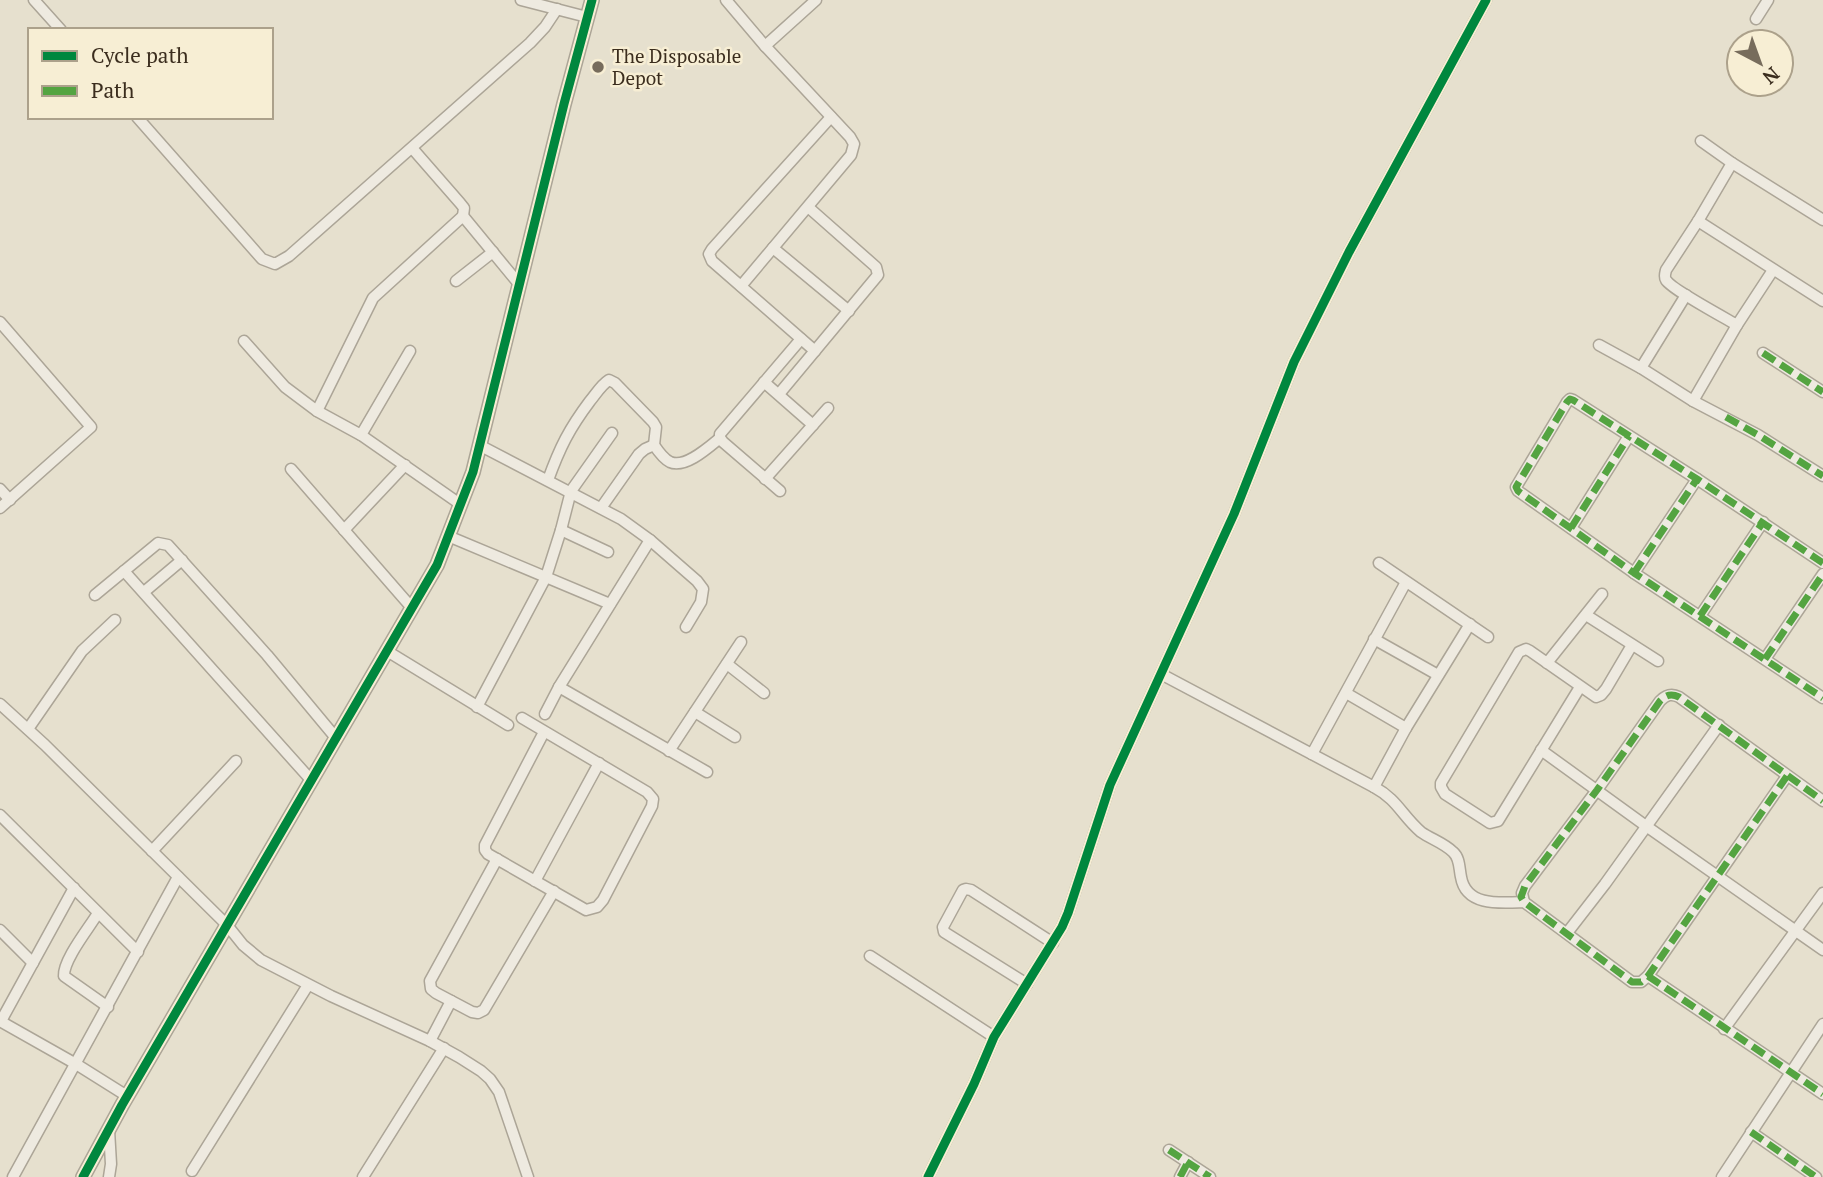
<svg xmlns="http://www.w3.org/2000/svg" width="1823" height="1177" font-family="'PT Serif',serif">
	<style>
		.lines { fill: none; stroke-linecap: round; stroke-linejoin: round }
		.minor-casing { stroke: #aca597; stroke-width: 13 }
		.tertiary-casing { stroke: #aca597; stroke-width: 16 }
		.minor { stroke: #eeeae0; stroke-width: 10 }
		.tertiary { stroke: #eeeae0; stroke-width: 12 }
		.quiet { stroke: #54a441; stroke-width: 7; stroke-dasharray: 14 7; stroke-linecap: butt }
		.cycleway-casing { stroke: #f7eed4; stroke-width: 13 }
		.cycleway { stroke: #00873e; stroke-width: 9 }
		.poi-dot { fill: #776c5c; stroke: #f7eed4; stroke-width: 2.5 }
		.labels { text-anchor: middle; stroke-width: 5; stroke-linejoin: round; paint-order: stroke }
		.poi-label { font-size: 19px; fill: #3b2d1e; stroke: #f7eed4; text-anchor: start }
	</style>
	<rect width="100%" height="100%" fill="#e6e0ce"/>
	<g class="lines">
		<g class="minor-casing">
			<g id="minor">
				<path d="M34,0L61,30"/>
				<path d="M521,0L587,17"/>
				<path d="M726,0L765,46L850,137L854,144L851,155L741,286"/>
				<path d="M1756,19L1768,0"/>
				<path d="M765,46L816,0"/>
				<path d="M137,117L262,259L275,264L289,256L530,43L545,27L557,9"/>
				<path d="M1701,141L1732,163L1823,220"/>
				<path d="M412,148L460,203L464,208L463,216"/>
				<path d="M1732,163L1698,221L1666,270C1665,274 1664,277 1666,280C1671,289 1725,318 1737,325"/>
				<path d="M1698,221L1823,301"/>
				<path d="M773,248L849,311"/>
				<path d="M1773,270L1737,325L1693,401L1758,435L1823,476"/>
				<path d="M456,281L493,252"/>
				<path d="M0,322L91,427L0,508"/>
				<path d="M244,341L285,387L317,411L361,435L460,504"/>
				<path d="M1599,345L1641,368L1693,401"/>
				<path d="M815,351L712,261L709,254L712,249L831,117"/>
				<path d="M1763,353L1823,392"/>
				<path d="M1641,368L1686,295"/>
				<path d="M764,382L813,425"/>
				<path d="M779,394L878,275L876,267L808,207"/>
				<path d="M317,411L373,298L463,216L519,284"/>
				<path d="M361,435L410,351"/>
				<path d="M479,445L621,519L650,540L697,581L703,589L701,602L686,627"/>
				<path d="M291,469L412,608"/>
				<path d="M765,479L828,408"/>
				<path d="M548,480C560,447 569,429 590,401C596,394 601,385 609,380L615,383L653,422L656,427L654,445C658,451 664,459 670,462C685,469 709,447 720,438"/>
				<path d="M0,489L10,500"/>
				<path d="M780,491L723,442L720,438V434L801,339"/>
				<path d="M601,508L639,454L645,449L654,445"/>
				<path d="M1571,528L1629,436"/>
				<path d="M344,530L405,465"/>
				<path d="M561,530L608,552"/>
				<path d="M448,536L610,604"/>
				<path d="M1379,563L1488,637"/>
				<path d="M1823,563L1697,479L1573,400L1570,399L1567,402L1516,487L1518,491L1634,573L1823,698"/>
				<path d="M124,571L311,780"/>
				<path d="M1634,573L1697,479"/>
				<path d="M144,592L182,560"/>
				<path d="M95,595L158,543L168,545L267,655L336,738"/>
				<path d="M1586,615L1658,661"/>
				<path d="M1700,616L1763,522"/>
				<path d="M1470,624L1406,728L1374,787C1398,800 1402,816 1421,832C1431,839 1444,843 1453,852C1460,858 1459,868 1461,877C1466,907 1501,903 1524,902L1632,982H1641L1648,976L1787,776"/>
				<path d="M1374,639L1438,675"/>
				<path d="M387,651L508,725"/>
				<path d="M1765,659L1823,574"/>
				<path d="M1547,663L1602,594"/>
				<path d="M727,664L764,693"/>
				<path d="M1161,674L1374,787"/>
				<path d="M559,687L707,772"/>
				<path d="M1580,687L1498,821L1490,823L1445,794L1441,787V783L1519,652L1526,649L1530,651L1596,697L1601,695L1606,689L1632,645"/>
				<path d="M1346,693L1406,728"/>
				<path d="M0,704L45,745L227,925L243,945L261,960L331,996L430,1041L459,1057L481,1071L490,1079L499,1092L528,1177"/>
				<path d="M477,707L546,577L561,530L571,491L612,433"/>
				<path d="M695,712L735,737"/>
				<path d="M545,714L559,687L650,540"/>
				<path d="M522,718L647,792L653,799L652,806L603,900L597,907L586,910L488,854L485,850V845L544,732"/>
				<path d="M28,729L82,651L115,620"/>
				<path d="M1541,750L1646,826L1823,950"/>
				<path d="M669,751L741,642"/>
				<path d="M1312,754L1406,582"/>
				<path d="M0,815L138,952"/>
				<path d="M152,851L236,761"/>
				<path d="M497,859L430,981L431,989L436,993L472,1012L478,1013L484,1010L554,891"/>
				<path d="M535,881L599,763"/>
				<path d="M1524,902L1522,893L1525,886L1597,790L1660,701C1666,695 1671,693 1679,697L1823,801"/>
				<path d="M98,913C89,928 63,960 64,976L108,1007"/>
				<path d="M0,930L33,963"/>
				<path d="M1567,933L1605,884L1719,725"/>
				<path d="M870,956L994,1037"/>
				<path d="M1648,976L1823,1094"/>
				<path d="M1027,984L944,932L943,927L963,890L966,889L971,890L1053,943"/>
				<path d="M0,1021L76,1064L127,1096"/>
				<path d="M1,1021L74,888"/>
				<path d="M1724,1029L1823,893"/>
				<path d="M430,1041L451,1001"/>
				<path d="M109,1130L111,1164L109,1177"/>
				<path d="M1751,1132L1816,1177"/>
				<path d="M1169,1150L1210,1177"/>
				<path d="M192,1171L308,985"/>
				<path d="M13,1177L178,877"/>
				<path d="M363,1177L444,1048"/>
				<path d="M928,1177L974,1084L994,1037L1062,927L1068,913L1110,785L1234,514L1294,362L1349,252L1486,0"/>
				<path d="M1180,1177L1188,1162"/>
				<path d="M1722,1177L1823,1024"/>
			</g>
		</g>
		<g class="tertiary-casing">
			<path id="tertiary" d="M83,1177L122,1105L437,565L473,472L564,104L592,0"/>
		</g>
		<use href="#minor" class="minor"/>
		<use href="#tertiary" class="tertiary"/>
		<g class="quiet">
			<path d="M1763,353L1823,392"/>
			<path d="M1726,417L1758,435L1823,476"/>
			<path d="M1571,528L1629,436"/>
			<path d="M1823,563L1697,479L1573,400L1570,399L1567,402L1516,487L1518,491L1634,573L1823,698"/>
			<path d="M1634,573L1697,479"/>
			<path d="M1700,616L1763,522"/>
			<path d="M1765,659L1823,574"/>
			<path d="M1787,776L1648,976L1641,982H1632L1524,902L1521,897L1525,886L1597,790L1660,701C1666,695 1671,693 1679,697L1823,801"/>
			<path d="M1648,976L1823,1094"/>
			<path d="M1751,1132L1816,1177"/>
			<path d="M1169,1150L1210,1177"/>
			<path d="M1180,1177L1188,1162"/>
		</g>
		<g class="cycleway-casing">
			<g id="cycleway">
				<path d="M83,1177L122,1105L437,565L473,472L564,104L592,0"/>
				<path d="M928,1177L974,1084L994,1037L1062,927L1068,913L1110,785L1234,514L1294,362L1349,252L1486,0"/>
			</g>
		</g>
		<use href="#cycleway" class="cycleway"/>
	</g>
	<circle class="poi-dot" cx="598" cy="67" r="7"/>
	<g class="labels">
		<g class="poi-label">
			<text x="612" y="63">The Disposable<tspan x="612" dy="22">Depot</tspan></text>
		</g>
	</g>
	<rect x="28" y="28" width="245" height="91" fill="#f7eed4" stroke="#aca18b" stroke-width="2"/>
	<rect x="42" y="51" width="35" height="10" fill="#00873e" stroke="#aca18b" stroke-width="2"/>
	<text x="91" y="63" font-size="21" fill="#3b2d1e">Cycle path</text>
	<rect x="42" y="86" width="35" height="10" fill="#54a441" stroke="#aca18b" stroke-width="2"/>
	<text x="91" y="98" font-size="21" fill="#3b2d1e">Path</text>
	<g transform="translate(1760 63) rotate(139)"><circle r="33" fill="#f7eed4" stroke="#aca18b" stroke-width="2"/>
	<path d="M0-5L12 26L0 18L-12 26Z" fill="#776c5c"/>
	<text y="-10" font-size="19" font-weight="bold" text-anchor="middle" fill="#3b2d1e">N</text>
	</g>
</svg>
